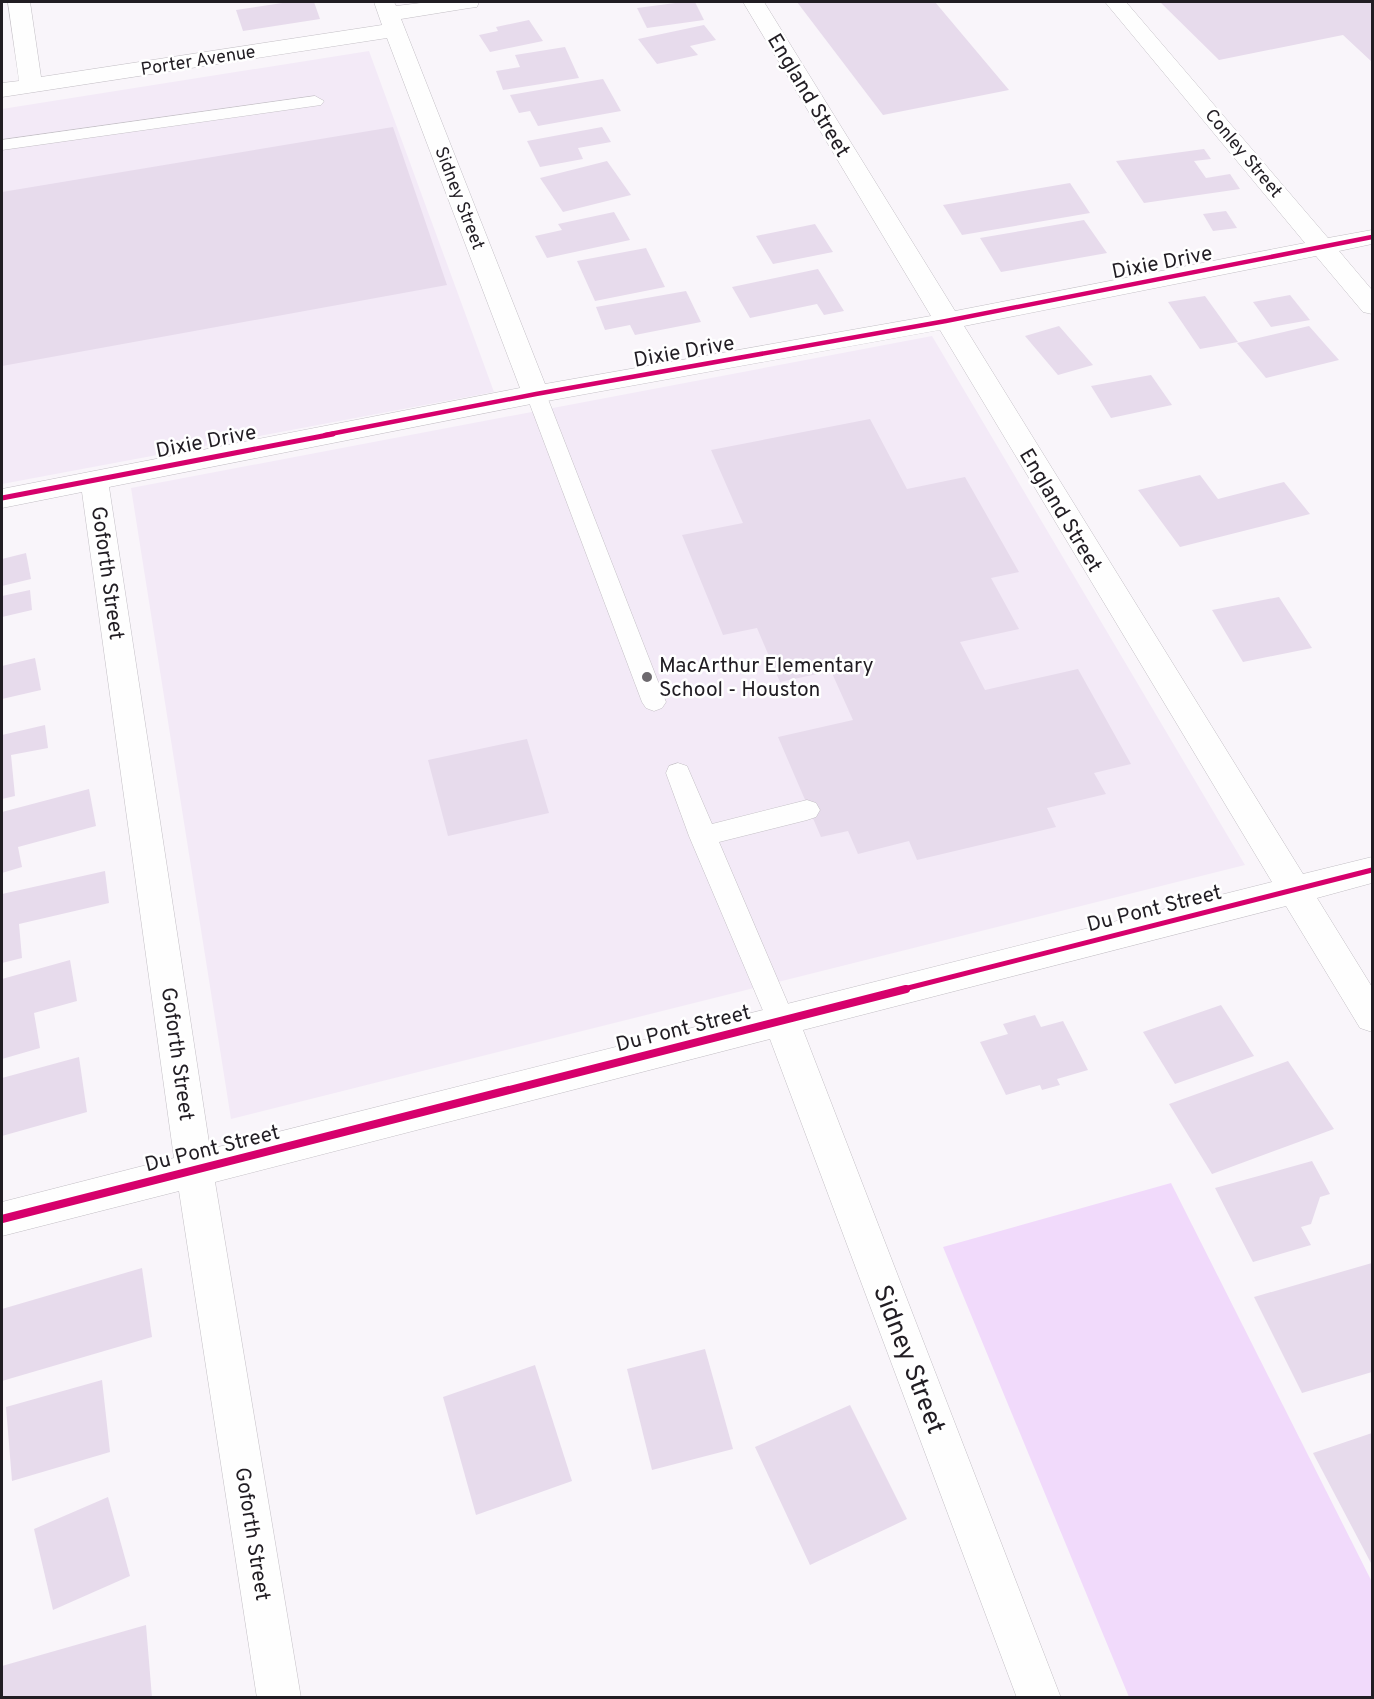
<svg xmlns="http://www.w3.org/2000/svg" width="1374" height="1699" font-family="Overpass,sans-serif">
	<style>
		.built { fill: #f3eaf7 }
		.green { fill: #f1dafb }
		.building { fill: #e7dbec }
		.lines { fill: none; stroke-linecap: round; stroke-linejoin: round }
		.lane-casing { stroke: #c3bfc5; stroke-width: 1 }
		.street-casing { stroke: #c3bfc5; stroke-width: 1 }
		.lane { fill: #fefefe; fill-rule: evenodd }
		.street { fill: #fefefe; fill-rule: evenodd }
		.cycleway-far2-casing { stroke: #fff; stroke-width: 8 }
		.cycleway-far1-casing { stroke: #fff; stroke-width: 9 }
		.cycleway-casing { stroke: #fff; stroke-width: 11 }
		.cycleway-far2 { stroke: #d6006c; stroke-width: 4.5 }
		.cycleway-far1 { stroke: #d6006c; stroke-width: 5 }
		.cycleway { stroke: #d6006c; stroke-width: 8 }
		.poi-dot { fill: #6d696e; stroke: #fff; stroke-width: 2 }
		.labels { text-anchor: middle; stroke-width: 5; stroke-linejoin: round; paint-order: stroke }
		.far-street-label { font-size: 18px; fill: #211d23; stroke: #fff }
		.street-label { font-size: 21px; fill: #211d23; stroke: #fff }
		.poi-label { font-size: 21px; fill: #211d23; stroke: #fff; text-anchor: start }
		.near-street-label { font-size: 26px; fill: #211d23; stroke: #fff }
	</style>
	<rect width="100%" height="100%" fill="#f9f5fa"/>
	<g class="built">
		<path d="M369,51L494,392L2,484V109Z"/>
		<path d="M932,336L1245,865L231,1119L131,488Z"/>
	</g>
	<path class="green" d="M1171,1183L1372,1582V1697H1129L943,1247Z"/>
	<g class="building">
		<path d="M289,2H314L320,19L243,31L236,10Z"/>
		<path d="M683,2H695L704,20L647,28L637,8Z"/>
		<path d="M797,2H935L1009,90L883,115Z"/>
		<path d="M1160,2H1372V62L1343,35L1219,60Z"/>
		<path d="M529,20L543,41L490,52L479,35L498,31L496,27Z"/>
		<path d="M704,25L716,40L690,46L698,55L657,64L638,39Z"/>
		<path d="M565,47L579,78L503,90L496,71L520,67L515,55Z"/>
		<path d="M603,79L621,111L538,126L530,111L519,113L510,95Z"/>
		<path d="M393,127L447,285L2,366V192Z"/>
		<path d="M602,127L611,142L578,148L583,159L540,167L527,141Z"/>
		<path d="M1204,149L1211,159L1194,161L1206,178L1230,174L1240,189L1144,203L1116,161Z"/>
		<path d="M607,161L631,195L563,212L540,178Z"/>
		<path d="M1070,183L1090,213L962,235L943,205Z"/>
		<path d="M1226,211L1237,228L1213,231L1203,214Z"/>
		<path d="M614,212L630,240L547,258L535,236L562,230L558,224Z"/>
		<path d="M1084,220L1107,253L1001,272L980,238Z"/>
		<path d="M815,224L833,252L773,264L756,236Z"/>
		<path d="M646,248L665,287L595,301L577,261Z"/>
		<path d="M818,269L844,311L824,315L817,304L750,318L732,287Z"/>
		<path d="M686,291L701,322L635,335L630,325L605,330L596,307Z"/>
		<path d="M1290,295L1310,320L1271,327L1253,302Z"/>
		<path d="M1205,296L1238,342L1200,349L1168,302Z"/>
		<path d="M1059,326L1093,365L1058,375L1025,336Z"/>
		<path d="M1309,326L1339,360L1266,378L1237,343Z"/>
		<path d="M1151,375L1172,405L1111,418L1091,386Z"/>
		<path d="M870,419L907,489L965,477L1019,572L991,578L1019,629L960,642L985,690L1078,669L1131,764L1094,773L1106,794L1047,808L1056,827L917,860L909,841L858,854L848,831L821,837L778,737L853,720L831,671L780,682L757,628L723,635L682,535L743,523L711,450Z"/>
		<path d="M1200,475L1218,499L1284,482L1310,514L1180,547L1138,490Z"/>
		<path d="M26,553L31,579L2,586V559Z"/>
		<path d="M30,590L32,610L2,617V596Z"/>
		<path d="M1279,597L1312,648L1243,662L1212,610Z"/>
		<path d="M35,658L41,690L2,699V666Z"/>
		<path d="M45,725L48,748L11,755L15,796L2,799V735Z"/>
		<path d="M527,739L549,813L448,836L428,760Z"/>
		<path d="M89,789L96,826L18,847L22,867L2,873V812Z"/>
		<path d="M105,871L109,903L19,924L22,958L2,963V894Z"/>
		<path d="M70,960L77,1001L34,1013L40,1048L2,1059V979Z"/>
		<path d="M1221,1005L1254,1056L1175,1084L1143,1032Z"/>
		<path d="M1035,1015L1041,1027L1063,1021L1088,1070L1057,1079L1060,1085L1042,1090L1040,1085L1006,1095L980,1042L1008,1034L1003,1024Z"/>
		<path d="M79,1057L87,1112L2,1136V1078Z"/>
		<path d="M1288,1061L1334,1129L1212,1174L1169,1104Z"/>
		<path d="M1312,1161L1330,1194L1320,1197L1311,1224L1301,1227L1311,1245L1253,1262L1215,1188Z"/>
		<path d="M1372,1263V1372L1302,1393L1254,1297Z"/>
		<path d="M142,1268L152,1337L2,1381V1309Z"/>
		<path d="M705,1349L733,1449L652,1470L627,1369Z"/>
		<path d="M535,1365L572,1481L476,1515L443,1397Z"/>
		<path d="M102,1380L110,1452L12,1481L6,1407Z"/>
		<path d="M850,1405L907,1519L810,1565L755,1447Z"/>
		<path d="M1372,1433V1565L1313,1453Z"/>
		<path d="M108,1497L130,1576L53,1610L34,1529Z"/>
		<path d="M146,1625L152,1698H2V1666Z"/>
	</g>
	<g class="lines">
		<g class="lane-casing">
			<g id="lane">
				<path d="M315,96L324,101L321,105L2,150V140Z"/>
				<path d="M536,387L543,389L546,394L666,702L662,708L654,711L646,708L642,702L526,394L529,389Z"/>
				<path d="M678,763L687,766L712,824L807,800L816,803L820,810L816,817L807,820L719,842L795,1020L791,1028L781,1032L771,1028L767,1020L689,836L666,773L669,766Z"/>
			</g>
		</g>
		<g class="street-casing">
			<path id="street" d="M8,2H30L41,77L382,25L374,2H394L396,6L429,2H479L477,7L469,8L401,19L545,384L931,316L743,2H764L955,311L1305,243L1105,2H1126L1328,238L1372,230V244L1339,251L1372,290V314L1363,312L1316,256L964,326L1303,874L1372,857V883L1317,898L1372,987V1032L1360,1028L1286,906L803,1030L1061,1698H1017L770,1039L215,1182L301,1698H257L179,1191L2,1236V1202L174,1158L82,492L2,508V489L520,388L387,38L2,97V83L19,81ZM940,330L1272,882L210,1149L109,487L536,403Z"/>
		</g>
		<use href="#lane" class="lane"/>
		<use href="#street" class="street"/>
		<g class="cycleway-far2-casing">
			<path id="cycleway-far2" d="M325,435L536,394L946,321L1372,237"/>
		</g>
		<g class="cycleway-far1-casing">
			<g id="cycleway-far1">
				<path d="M2,498L333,434"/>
				<path d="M900,990L1372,870"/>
			</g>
		</g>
		<g class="cycleway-casing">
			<path id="cycleway" d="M2,1219L906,989"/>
		</g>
		<use href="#cycleway-far2" class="cycleway-far2"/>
		<use href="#cycleway-far1" class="cycleway-far1"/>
		<use href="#cycleway" class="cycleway"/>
	</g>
	<circle class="poi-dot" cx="647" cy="677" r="6"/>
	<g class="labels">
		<g class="far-street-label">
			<text transform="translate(198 60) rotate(-9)" y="6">Porter Avenue</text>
			<text transform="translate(1244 153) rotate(50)" y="6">Conley Street</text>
			<text transform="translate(460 198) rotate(69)" y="6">Sidney Street</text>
		</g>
		<g class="street-label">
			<text transform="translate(809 95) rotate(59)" y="7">England Street</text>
			<text transform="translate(1162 262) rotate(-11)" y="7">Dixie Drive</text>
			<text transform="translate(684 351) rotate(-10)" y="7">Dixie Drive</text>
			<text transform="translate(206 441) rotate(-11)" y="7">Dixie Drive</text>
			<text transform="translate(1061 510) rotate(59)" y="7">England Street</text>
			<text transform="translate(108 573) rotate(82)" y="7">Goforth Street</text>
			<text transform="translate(1154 908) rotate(-14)" y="7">Du Pont Street</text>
			<text transform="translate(683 1028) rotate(-14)" y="7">Du Pont Street</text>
			<text transform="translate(178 1054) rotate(82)" y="7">Goforth Street</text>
			<text transform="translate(212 1148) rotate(-14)" y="7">Du Pont Street</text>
			<text transform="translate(253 1534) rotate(81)" y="7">Goforth Street</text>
		</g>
		<g class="poi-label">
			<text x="659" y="672">MacArthur Elementary<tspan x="659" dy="24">School - Houston</tspan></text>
		</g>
		<g class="near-street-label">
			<text transform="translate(910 1359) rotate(69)" y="9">Sidney Street</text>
		</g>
	</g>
	<rect width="1374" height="1699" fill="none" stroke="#211d23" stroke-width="6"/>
</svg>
